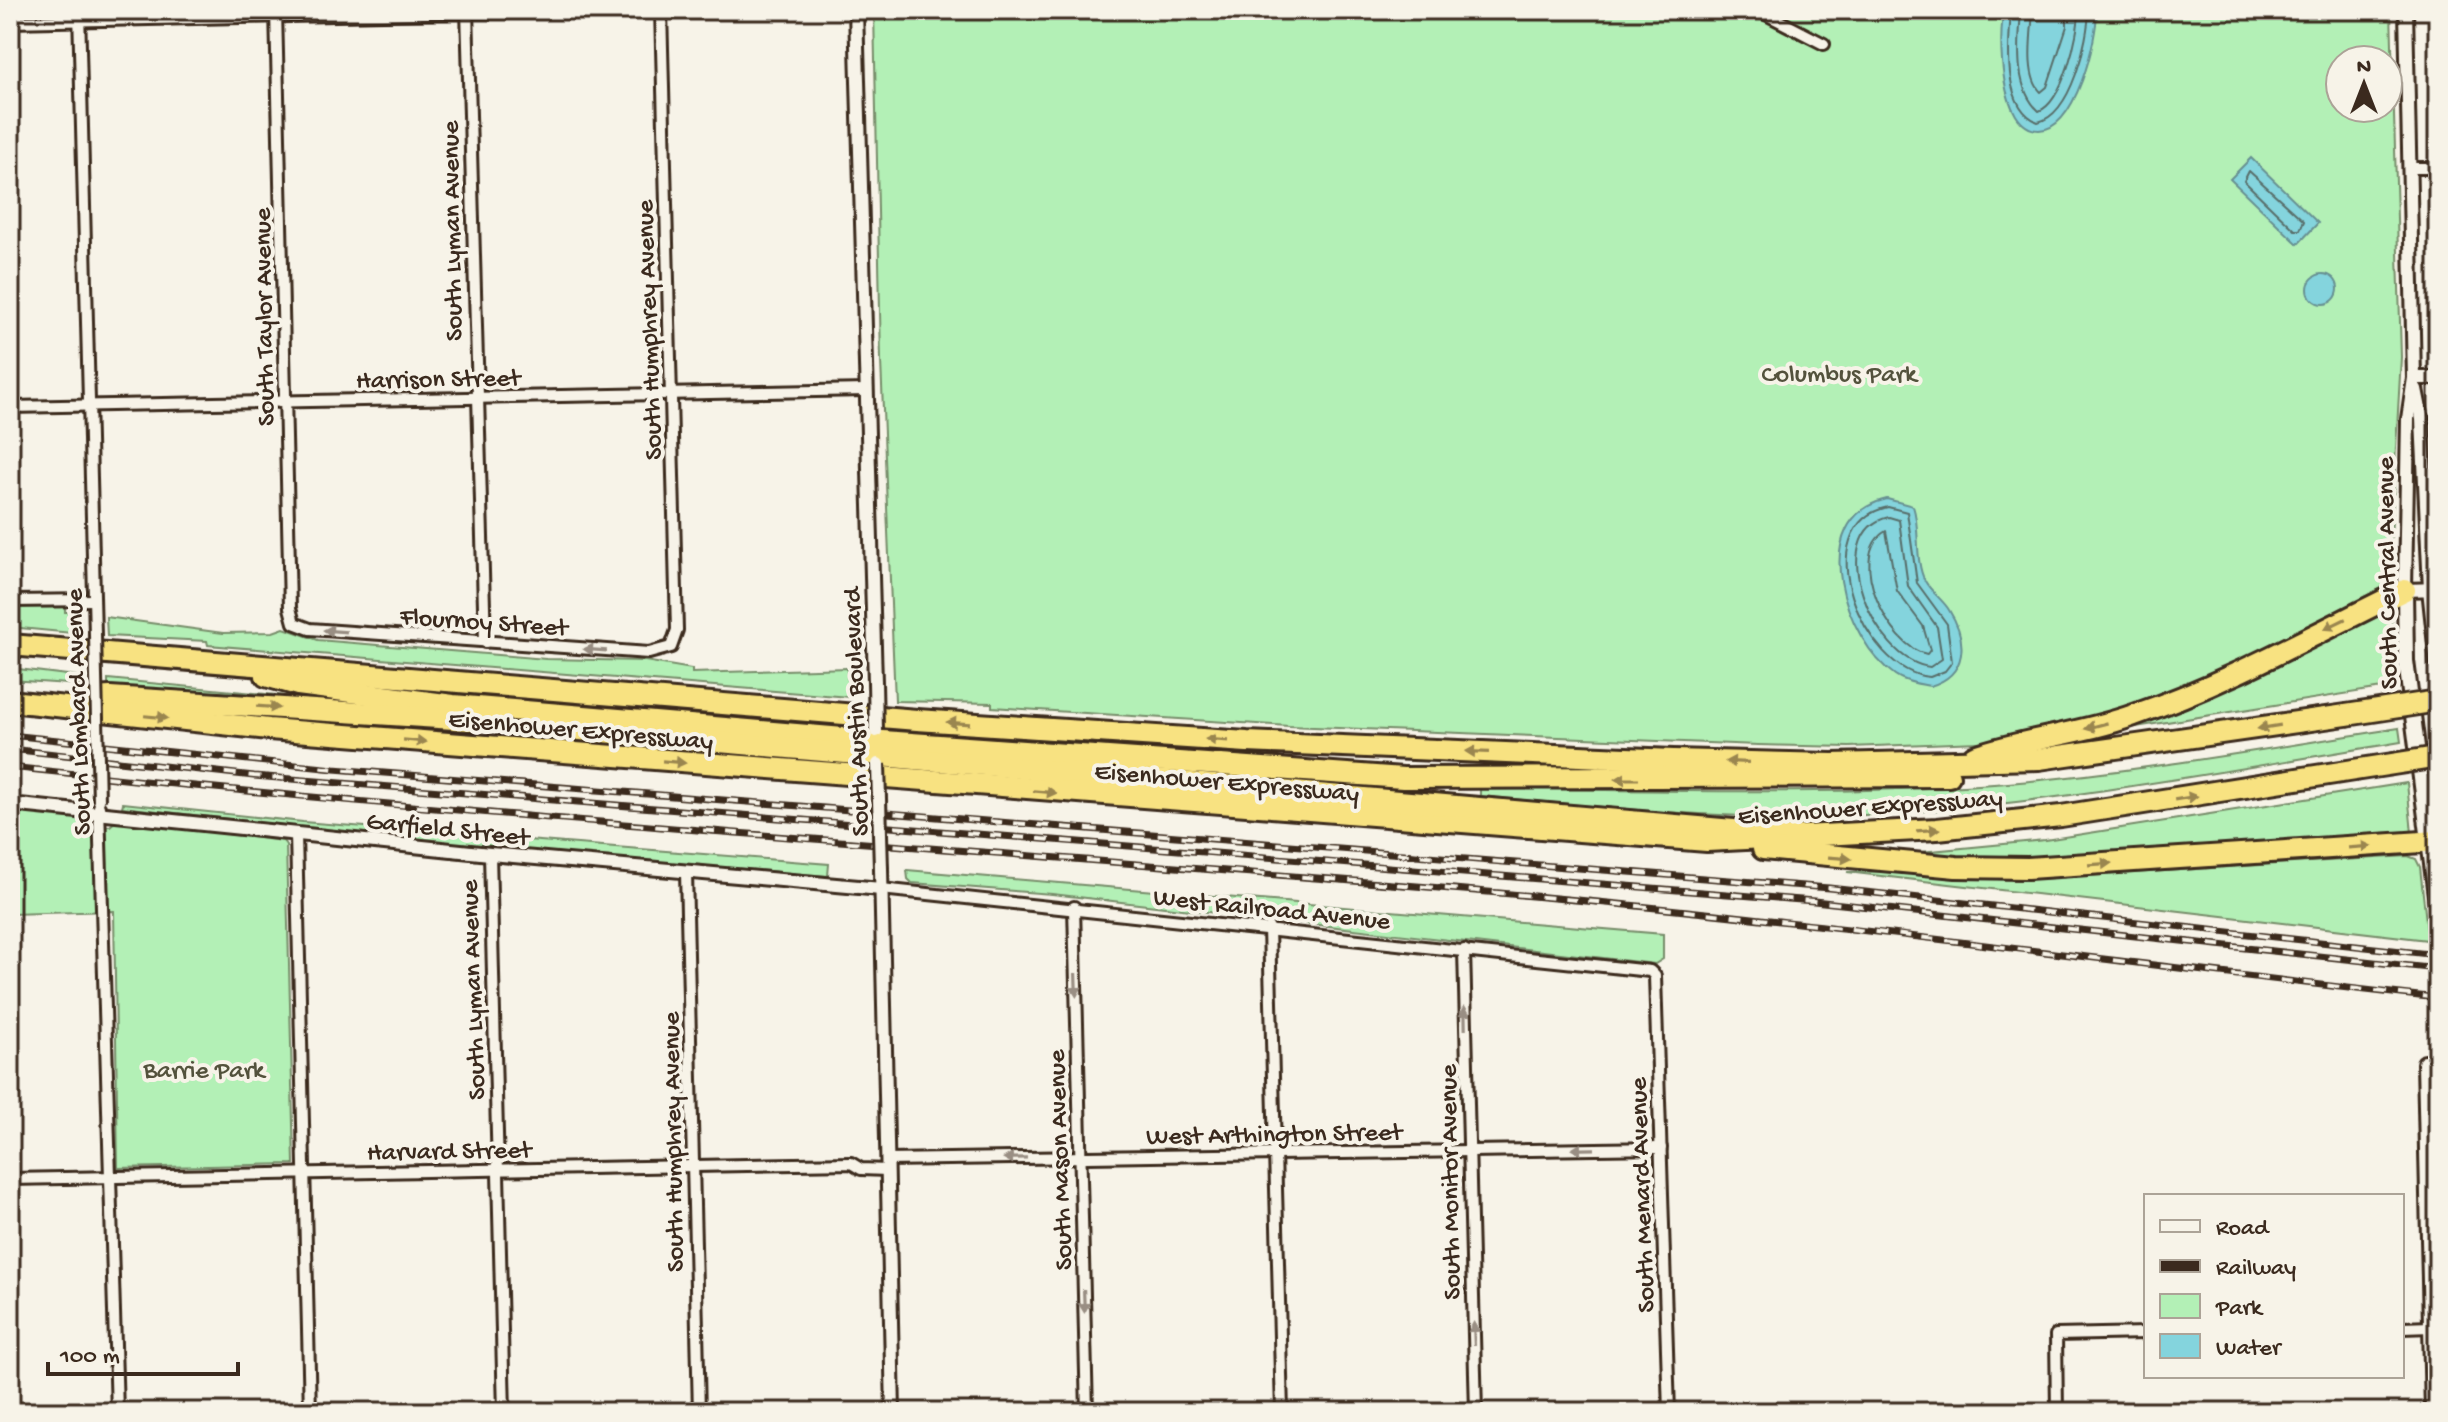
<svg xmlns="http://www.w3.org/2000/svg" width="2448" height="1422" font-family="'Gochi Hand',sans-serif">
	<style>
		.green { fill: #b3f0b6; stroke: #778d6a; stroke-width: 2; fill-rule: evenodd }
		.water { fill: #84d4dd; stroke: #679091; stroke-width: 2 }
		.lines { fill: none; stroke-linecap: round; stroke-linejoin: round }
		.shore { stroke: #586e6a; stroke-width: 2 }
		.minor-casing { stroke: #3b2a1e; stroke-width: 16 }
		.tertiary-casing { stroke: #3b2a1e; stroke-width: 18 }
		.secondary-casing { stroke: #3b2a1e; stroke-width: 20 }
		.motorway-casing { stroke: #3b2a1e; stroke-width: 26 }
		.minor { stroke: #f7f3e8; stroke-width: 10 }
		.tertiary { stroke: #f7f3e8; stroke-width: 12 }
		.secondary { stroke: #f7f3e8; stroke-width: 14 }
		.motorway { stroke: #f8e281; stroke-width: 20 }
		.rail-casing { stroke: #3b2a1e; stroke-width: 7 }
		.rail { stroke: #f7f3e8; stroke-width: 4; stroke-dasharray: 12; stroke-linecap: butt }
		.minor-bridge-casing { stroke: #3b2a1e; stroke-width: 16; stroke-linecap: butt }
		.tertiary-bridge-casing { stroke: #3b2a1e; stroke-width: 18; stroke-linecap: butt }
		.motorway-bridge-casing { stroke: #3b2a1e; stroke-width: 26; stroke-linecap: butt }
		.minor-bridge { stroke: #f7f3e8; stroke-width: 10 }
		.tertiary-bridge { stroke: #f7f3e8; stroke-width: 12 }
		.motorway-bridge { stroke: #f8e281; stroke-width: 20 }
		.oneway { fill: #9a8650 }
		.oneway2 { fill: #998e83 }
		.labels { text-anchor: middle; stroke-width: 8; stroke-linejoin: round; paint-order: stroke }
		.street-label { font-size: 26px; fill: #3b2a1e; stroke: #f7f3e8 }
		.park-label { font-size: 26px; fill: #53523c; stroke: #f7f3e8 }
	</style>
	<rect width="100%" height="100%" fill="#f7f3e8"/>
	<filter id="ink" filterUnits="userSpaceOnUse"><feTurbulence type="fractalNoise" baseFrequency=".0125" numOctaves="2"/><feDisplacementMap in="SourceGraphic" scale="16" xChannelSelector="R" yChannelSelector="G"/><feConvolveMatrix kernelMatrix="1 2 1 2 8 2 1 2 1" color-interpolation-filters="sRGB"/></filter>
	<g filter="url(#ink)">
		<g class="green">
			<path d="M874,10H2391L2401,357L2390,555L2387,556L2385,588L2378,595L2135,709L2030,735L1979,742L1849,747L1758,745L1289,726L992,707V703L895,701L881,361ZM2340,60H2388V108H2340Z"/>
			<path d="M10,606L65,607V612H80L82,634L10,627Z"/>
			<path d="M2388,609L2392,619L2395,686L2135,727L2134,721Z"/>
			<path d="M106,617L223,633L273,632L284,628L318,640L546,659L645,661L692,669V673L847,668L849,697L208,645L207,641L107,636Z"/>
			<path d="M10,668L83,677V685L10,680Z"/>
			<path d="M108,679L297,697L108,686Z"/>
			<path d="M2399,728L2401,742C2216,772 2030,809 1842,816C1720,820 1601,807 1480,796V789C1655,789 1833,797 2008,783C2139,772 2269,748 2399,728Z"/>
			<path d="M2407,783L2412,833L2022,858L1921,857V852L2045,840Z"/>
			<path d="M123,803L303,822L829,864L828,876L469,846L122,807Z"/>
			<path d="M10,807L86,818L93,826H110L117,820L283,841L286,845L294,1164L118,1168L114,911L10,914Z"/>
			<path d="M2408,856L2416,859L2420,867L2428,940L1847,872L1916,871V875L2017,880Z"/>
			<path d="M907,870L1663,934V959L1655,964L1052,894L912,883L908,879Z"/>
		</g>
		<g class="water">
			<path d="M2004,10H2097C2097,39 2076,130 2039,130C1999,130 1998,36 2004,10Z"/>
			<path d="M2251,158L2318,223L2298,244L2230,179Z"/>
			<circle cx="2323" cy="289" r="15"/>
			<path d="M1887,499L1913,506C1921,529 1914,560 1925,581C1931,592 1943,600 1949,610C1968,640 1968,675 1930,686C1919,684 1905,682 1895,675C1845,641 1804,518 1887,499Z"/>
		</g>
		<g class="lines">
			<g class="shore">
				<path d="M2011,10C2009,42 2001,107 2038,122C2072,114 2088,40 2089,10"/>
				<path d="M2021,10C2019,42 2013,88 2039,111C2063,102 2079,34 2079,10"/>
				<path d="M2033,10C2032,32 2024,76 2041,92L2047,87L2067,26V10"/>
				<path d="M2249,171L2304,221L2300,230H2295L2244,181Z"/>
				<path d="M1888,507L1907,512L1917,583L1947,624L1952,662L1945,671L1930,677C1862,672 1805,525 1888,507Z"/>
				<path d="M1889,517L1899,520L1908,586L1937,627L1942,659L1930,667C1873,661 1822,532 1889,517Z"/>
				<path d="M1886,531L1897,591L1923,626L1930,650L1927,654C1890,649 1844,555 1886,531Z"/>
			</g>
			<g class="minor-casing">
				<g id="minor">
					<path d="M79,10L95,635"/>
					<path d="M276,10L290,608L294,623L310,629L649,653L671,647L677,630L661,10"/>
					<path d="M467,10L485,642"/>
					<path d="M1758,10L1824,44"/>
					<path d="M10,22L568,10"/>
					<path d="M2410,168H2438"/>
					<path d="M10,407L867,390"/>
					<path d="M10,601L94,600"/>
					<path d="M99,807L117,1412"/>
					<path d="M296,834L310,1412"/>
					<path d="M490,854L504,1412"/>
					<path d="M686,872L699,1412"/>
					<path d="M881,889L1650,971L1655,976L1669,1412"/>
					<path d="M1074,907L1087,1412"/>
					<path d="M1269,928L1282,1412"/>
					<path d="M1464,950L1476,1412"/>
					<path d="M887,1160L1661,1148"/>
					<path d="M10,1179L851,1163L861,1169L887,1170"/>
					<path d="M2402,1328L2431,1327"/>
					<path d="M2057,1412L2056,1335L2146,1333"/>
				</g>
			</g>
			<g class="tertiary-casing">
				<g id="tertiary">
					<path d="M856,10L875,682"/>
					<path d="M2406,10L2414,378L2408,419L2405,590L2438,589"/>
					<path d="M2414,378H2438"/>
					<path d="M2416,389L2422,419L2430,589"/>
					<path d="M10,804L490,854L881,889"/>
					<path d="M881,869L893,1412"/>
				</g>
			</g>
			<g class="secondary-casing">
				<g id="secondary">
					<path d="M2430,589L2438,664"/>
					<path d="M2405,590L2406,661L2438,911"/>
					<path d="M2433,1412L2425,1063L2438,1066"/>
				</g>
			</g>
			<g class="motorway-casing">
				<g id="motorway">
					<path d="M10,645L917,720L1247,742L1673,760L1832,764L2039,759L2346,715"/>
					<path d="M266,676L298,685L453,705L855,739L1403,778L1949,776"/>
					<path d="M79,699L110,697L470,720"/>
					<path d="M10,701L269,729L1707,841L1937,829L2061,816L2354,770"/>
					<path d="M534,726L1745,831"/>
					<path d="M1974,756C2026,738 2082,734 2134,715C2228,683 2316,633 2405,590"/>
					<path d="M1763,849L1956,867L2028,868L2438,841"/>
				</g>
			</g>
			<use href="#minor" class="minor"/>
			<use href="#tertiary" class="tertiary"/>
			<use href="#secondary" class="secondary"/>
			<use href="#motorway" class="motorway"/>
			<g class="rail-casing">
				<g id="rail">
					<path d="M10,735L334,769L1829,888L2438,955"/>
					<path d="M10,749L254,776L1814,901L2438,969"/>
					<path d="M10,767C498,820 987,850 1476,891C1797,918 2117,963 2438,998"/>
				</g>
			</g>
			<use href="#rail" class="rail"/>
			<g class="minor-bridge-casing">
				<path id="minor-bridge" d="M95,635L99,801"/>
			</g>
			<g class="tertiary-bridge-casing">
				<g id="tertiary-bridge">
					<path d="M875,682L876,731"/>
					<path d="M878,764L881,869"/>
				</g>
			</g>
			<g class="motorway-bridge-casing">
				<g id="motorway-bridge">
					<path d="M2346,715L2438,701"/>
					<path d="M2354,770L2438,757"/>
				</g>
			</g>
			<use href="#minor-bridge" class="minor-bridge"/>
			<use href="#tertiary-bridge" class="tertiary-bridge"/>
			<use href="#motorway-bridge" class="motorway-bridge"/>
		</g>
		<defs><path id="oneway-solid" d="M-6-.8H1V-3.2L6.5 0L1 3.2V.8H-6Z" transform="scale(2)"/></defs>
		<g class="oneway">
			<use href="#oneway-solid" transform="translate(2335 624) rotate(154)"/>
			<use href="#oneway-solid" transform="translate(268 707) rotate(4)"/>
			<use href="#oneway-solid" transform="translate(156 717) rotate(6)"/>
			<use href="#oneway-solid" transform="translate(958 723) rotate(-176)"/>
			<use href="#oneway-solid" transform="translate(2096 726) rotate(165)"/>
			<use href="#oneway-solid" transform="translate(2269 727) rotate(171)"/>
			<use href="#oneway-solid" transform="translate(1217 740) rotate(-176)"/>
			<use href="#oneway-solid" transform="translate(415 741) rotate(5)"/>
			<use href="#oneway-solid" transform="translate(1477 752) rotate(-178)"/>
			<use href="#oneway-solid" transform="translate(674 762) rotate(5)"/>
			<use href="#oneway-solid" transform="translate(1737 762) rotate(-178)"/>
			<use href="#oneway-solid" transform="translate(1627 779) rotate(180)"/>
			<use href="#oneway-solid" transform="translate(1045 792) rotate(5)"/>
			<use href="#oneway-solid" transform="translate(2186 798) rotate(-9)"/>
			<use href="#oneway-solid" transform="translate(1928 830) rotate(-4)"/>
			<use href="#oneway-solid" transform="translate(2360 847) rotate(-4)"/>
			<use href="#oneway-solid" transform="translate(1840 858) rotate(4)"/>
			<use href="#oneway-solid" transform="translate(2100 864) rotate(-4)"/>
		</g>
		<g class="oneway2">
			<use href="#oneway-solid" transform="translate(335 631) rotate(-176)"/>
			<use href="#oneway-solid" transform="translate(595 650) rotate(-176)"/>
			<use href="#oneway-solid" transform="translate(1076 985) rotate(88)"/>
			<use href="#oneway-solid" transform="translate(1465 1018) rotate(-91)"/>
			<use href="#oneway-solid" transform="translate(1583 1149) rotate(179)"/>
			<use href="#oneway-solid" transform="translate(1015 1158) rotate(179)"/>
			<use href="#oneway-solid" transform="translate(1084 1301) rotate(88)"/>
			<use href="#oneway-solid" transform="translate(1474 1334) rotate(-92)"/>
		</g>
	</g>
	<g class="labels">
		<g class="street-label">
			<text transform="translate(450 231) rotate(-91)" y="9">South Lyman Avenue</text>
			<text transform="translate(262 317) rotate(-91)" y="9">South Taylor Avenue</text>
			<text transform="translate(647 330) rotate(-92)" y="9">South Humphrey Avenue</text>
			<text transform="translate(438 377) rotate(-1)" y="9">Harrison Street</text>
			<text transform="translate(2385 573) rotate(-91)" y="9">South Central Avenue</text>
			<text transform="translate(484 620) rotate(4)" y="9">Flournoy Street</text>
			<text transform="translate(76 712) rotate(-92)" y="9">South Lombard Avenue</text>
			<text transform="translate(854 712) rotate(-92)" y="9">South Austin Boulevard</text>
			<text transform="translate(581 728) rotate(5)" y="9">Eisenhower Expressway</text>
			<text transform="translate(1227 780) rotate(5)" y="9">Eisenhower Expressway</text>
			<text transform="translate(1870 805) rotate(-4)" y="9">Eisenhower Expressway</text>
			<text transform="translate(448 827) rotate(6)" y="9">Garfield Street</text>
			<text transform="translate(1272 907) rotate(6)" y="9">West Railroad Avenue</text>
			<text transform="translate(471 990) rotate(-92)" y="9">South Lyman Avenue</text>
			<text transform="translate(1274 1132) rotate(-1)" y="9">West Arthington Street</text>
			<text transform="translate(671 1142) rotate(-91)" y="9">South Humphrey Avenue</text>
			<text transform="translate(449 1149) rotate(-1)" y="9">Harvard Street</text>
			<text transform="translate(1058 1160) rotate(-92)" y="9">South Mason Avenue</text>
			<text transform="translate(1448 1182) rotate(-91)" y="9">South Monitor Avenue</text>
			<text transform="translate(1640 1195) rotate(-92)" y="9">South Menard Avenue</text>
		</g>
		<g class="park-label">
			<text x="1839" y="381">Columbus Park</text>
			<text x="204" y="1077">Barrie Park</text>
		</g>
	</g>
	<rect width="2448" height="1422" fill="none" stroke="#f7f3e8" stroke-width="40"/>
	<rect x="20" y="20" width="2408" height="1382" fill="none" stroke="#3b2a1e" stroke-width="3" filter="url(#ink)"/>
	<rect x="2144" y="1194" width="260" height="184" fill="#f7f3e8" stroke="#aca397" stroke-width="2"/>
	<rect x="2160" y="1220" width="40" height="12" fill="#f7f3e8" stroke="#aca397" stroke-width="2"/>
	<text x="2216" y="1234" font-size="24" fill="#3b2a1e">Road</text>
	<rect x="2160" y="1260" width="40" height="12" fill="#3b2a1e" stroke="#aca397" stroke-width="2"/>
	<text x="2216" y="1274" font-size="24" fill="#3b2a1e">Railway</text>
	<rect x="2160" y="1294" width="40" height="24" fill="#b3f0b6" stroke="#aca397" stroke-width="2"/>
	<text x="2216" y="1314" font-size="24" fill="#3b2a1e">Park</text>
	<rect x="2160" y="1334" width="40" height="24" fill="#84d4dd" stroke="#aca397" stroke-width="2"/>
	<text x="2216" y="1354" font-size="24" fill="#3b2a1e">Water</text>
	<g transform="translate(2364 84)"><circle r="38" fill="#f7f3e8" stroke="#aca397" stroke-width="2"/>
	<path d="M0-6L14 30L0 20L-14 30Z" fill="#3b2a1e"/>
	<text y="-12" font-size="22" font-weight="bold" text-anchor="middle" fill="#3b2a1e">N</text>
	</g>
	<path d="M48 1362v12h190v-12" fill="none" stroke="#3b2a1e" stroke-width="4"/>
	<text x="60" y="1362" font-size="24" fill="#3b2a1e" stroke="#f7f3e8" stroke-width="6" paint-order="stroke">100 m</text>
</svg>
